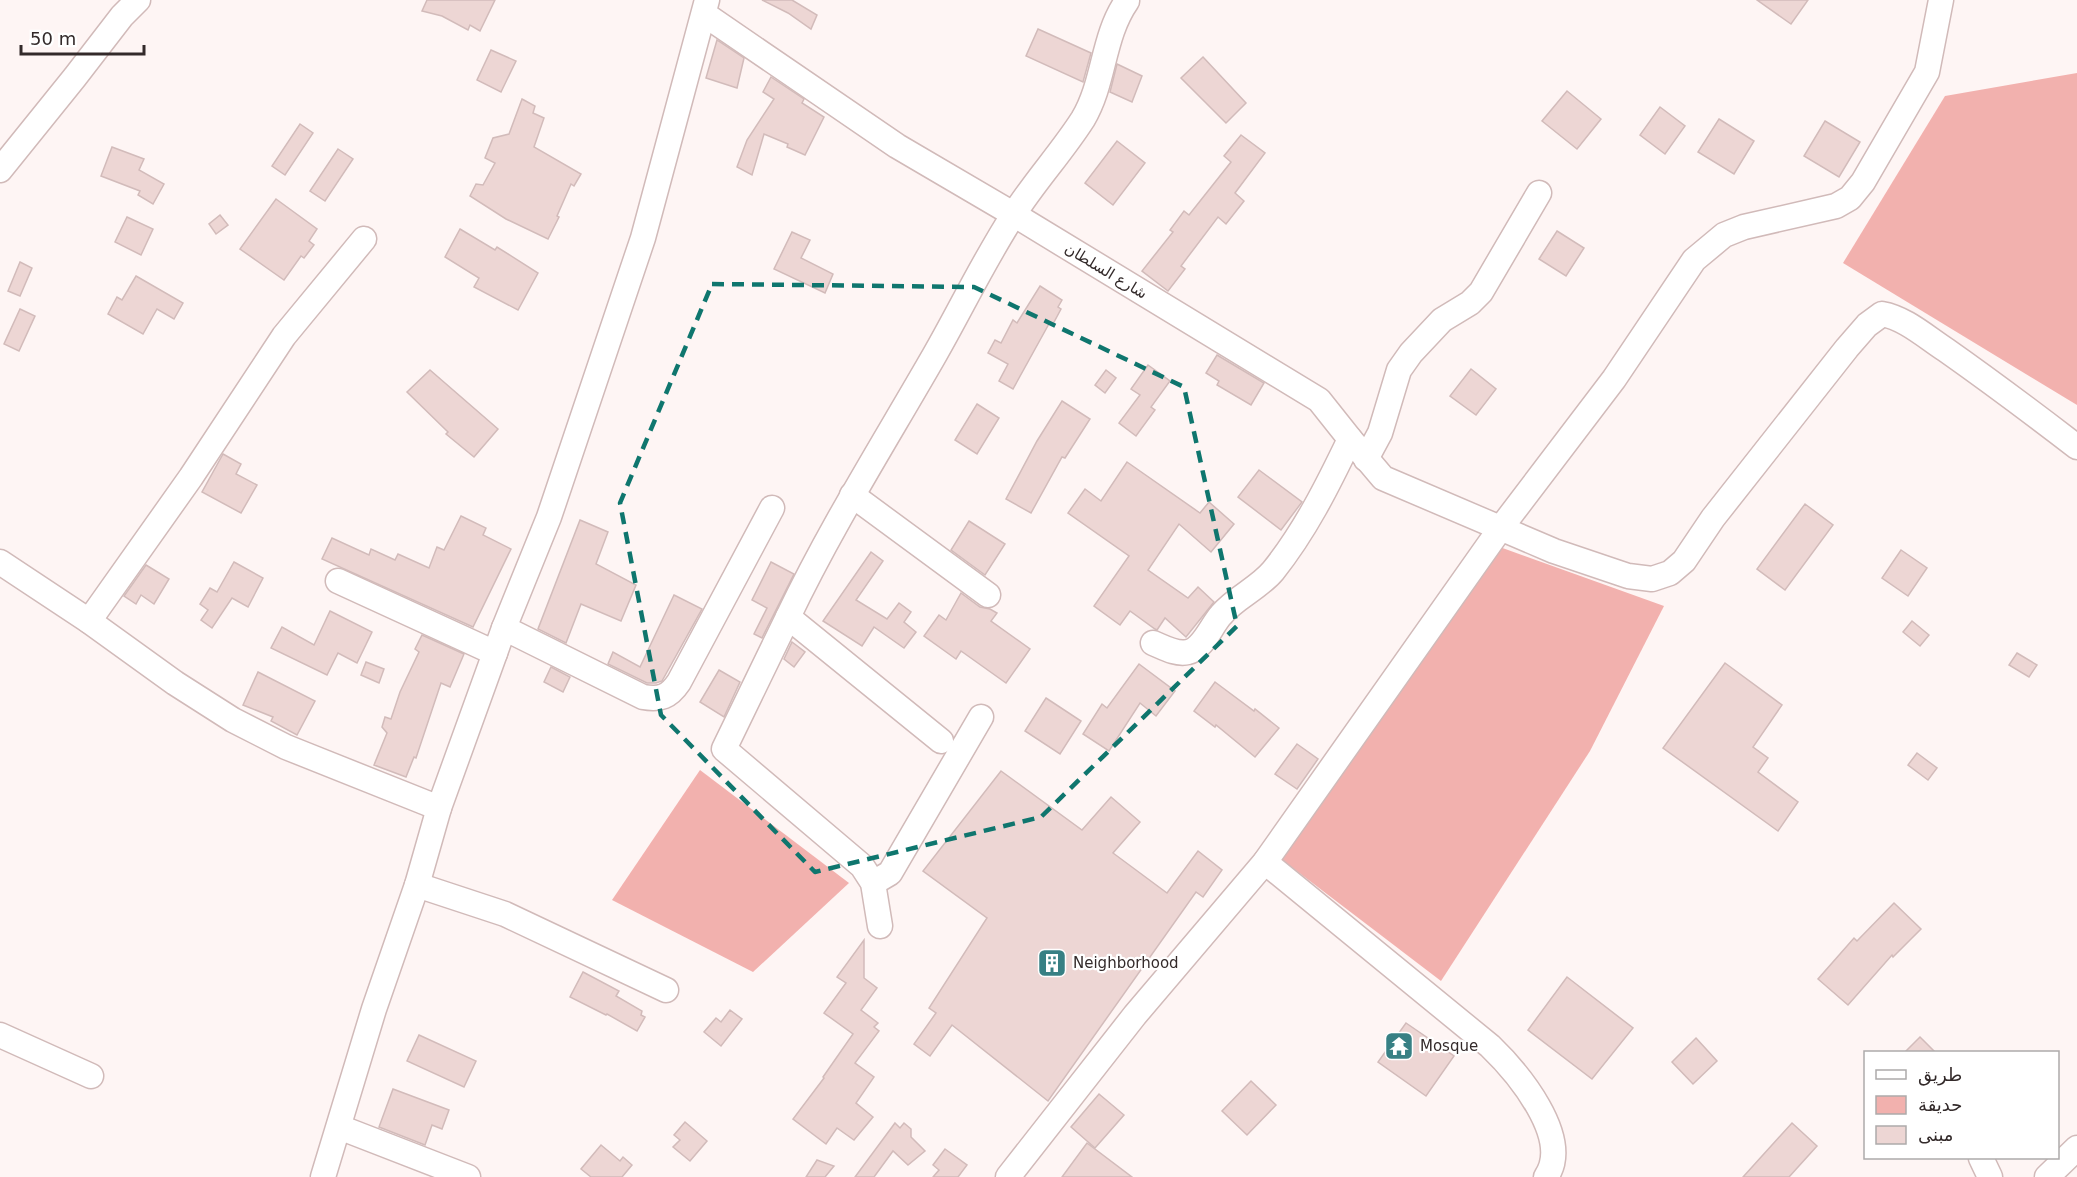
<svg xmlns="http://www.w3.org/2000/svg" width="2077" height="1177" font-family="'DejaVu Sans','Noto Naskh Arabic',sans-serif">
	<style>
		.green { fill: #f2b1ae }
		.building { fill: #edd6d4; stroke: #d2bbba; stroke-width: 1.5 }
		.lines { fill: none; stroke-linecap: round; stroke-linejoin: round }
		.minor-casing { stroke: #d1bab9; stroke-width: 27 }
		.minor { stroke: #fff; stroke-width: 24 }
		.marked { fill: none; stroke: #0f766e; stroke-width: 4.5; stroke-dasharray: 12 8; stroke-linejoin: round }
		.labels { text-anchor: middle; stroke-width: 4.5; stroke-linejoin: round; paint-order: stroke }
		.street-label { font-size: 15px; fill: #332a2a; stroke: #fff }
		.poi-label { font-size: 15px; fill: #332a2a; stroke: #fff; text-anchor: start }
	</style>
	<rect width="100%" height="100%" fill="#fef5f4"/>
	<g class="green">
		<path d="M2077,73V405L1843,263L1945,96Z"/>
		<path d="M1497,546L1664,606L1590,751L1441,981L1281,859Z"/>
		<path d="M700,770L849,883L753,972L612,900Z"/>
	</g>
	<g class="building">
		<path d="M427,0H495L480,31L470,25L468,30L442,16L422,11Z"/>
		<path d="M762,0H792L817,15L811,29L788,13Z"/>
		<path d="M1757,0H1808L1791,24Z"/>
		<path d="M1038,29L1091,53L1083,82L1026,56Z"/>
		<path d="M717,40L744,58L737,88L706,78Z"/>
		<path d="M491,50L516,61L501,92L477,80Z"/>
		<path d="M1203,57L1246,103L1226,123L1181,78Z"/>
		<path d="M1117,64L1142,76L1132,102L1110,92Z"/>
		<path d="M771,77L804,99L802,103L824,117L805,155L787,147L788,144L764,134L752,175L737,167L747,140L774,99L763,92Z"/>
		<path d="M1567,91L1601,119L1577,149L1542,121Z"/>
		<path d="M522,99L535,106L533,113L544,118L534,147L581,174L574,186L571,184L557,216L559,217L548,239L506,219L470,196L476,184L483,185L495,163L485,158L493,138L509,134Z"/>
		<path d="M1660,107L1685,126L1665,154L1640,135Z"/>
		<path d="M1719,119L1754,141L1734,174L1698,152Z"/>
		<path d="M1825,121L1860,142L1839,177L1804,156Z"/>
		<path d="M300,124L313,133L285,175L272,166Z"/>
		<path d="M1241,135L1265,153L1235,193L1244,201L1226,224L1218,217L1181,266L1185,269L1168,291L1142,271L1173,232L1170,230L1184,211L1189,215L1231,162L1224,156Z"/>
		<path d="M1117,141L1145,163L1113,205L1085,183Z"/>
		<path d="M112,147L144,159L139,170L164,184L153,204L138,195L140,191L101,176Z"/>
		<path d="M338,149L353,159L325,201L310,191Z"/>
		<path d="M276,199L317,229L309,241L314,245L304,258L301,256L284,280L240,249Z"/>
		<path d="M220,215L228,225L216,234L209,224Z"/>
		<path d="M127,217L153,229L141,255L115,242Z"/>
		<path d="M460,229L495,250L497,247L538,273L518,310L474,287L479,278L445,257Z"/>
		<path d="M1557,231L1584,248L1566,276L1539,259Z"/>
		<path d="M792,232L810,240L801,258L833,274L825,293L774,269Z"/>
		<path d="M20,262L32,268L20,296L8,291Z"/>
		<path d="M136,276L183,303L174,319L157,309L143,334L108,314L117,297L122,300Z"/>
		<path d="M1040,286L1062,300L1058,307L1061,309L1053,324L1050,322L1013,389L999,381L1008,364L988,353L995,340L1001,343L1013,320L1017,323Z"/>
		<path d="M20,309L35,316L19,351L4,344Z"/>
		<path d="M1217,355L1264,383L1251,405L1217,385L1219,381L1206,373Z"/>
		<path d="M1148,365L1170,381L1151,407L1155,410L1136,436L1119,423L1140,395L1131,389Z"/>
		<path d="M1471,369L1496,389L1476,415L1450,396Z"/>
		<path d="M430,370L498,429L474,457L446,434L448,432L407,392Z"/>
		<path d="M1106,370L1116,378L1105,393L1095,385Z"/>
		<path d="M1062,401L1090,419L1065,458L1062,457L1031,513L1006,499L1037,441Z"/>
		<path d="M977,404L999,418L977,454L955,440Z"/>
		<path d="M223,454L241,464L236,474L257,485L241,513L202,492Z"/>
		<path d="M1127,462L1200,513L1209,502L1234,524L1211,552L1179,524L1148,570L1188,598L1198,587L1214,602L1186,637L1165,618L1157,630L1155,629L1130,611L1120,625L1094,606L1129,556L1068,513L1085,489L1101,501Z"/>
		<path d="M1259,470L1302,502L1281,530L1238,497Z"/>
		<path d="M1805,504L1833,525L1785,590L1757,569Z"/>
		<path d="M461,516L486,528L483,535L511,549L473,627L322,559L332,538L369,555L371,549L395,560L398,554L429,568L437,547L444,550Z"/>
		<path d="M580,520L608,532L596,564L636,585L621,621L581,604L566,643L538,629Z"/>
		<path d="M969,521L1005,544L985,575L951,550Z"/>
		<path d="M1901,550L1927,568L1908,596L1882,578Z"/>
		<path d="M871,552L883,561L856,600L887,619L899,603L911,612L904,622L916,632L904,648L874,627L862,646L823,621Z"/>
		<path d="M234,562L263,578L248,607L232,598L212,628L201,620L208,610L200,604L210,588L217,592Z"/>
		<path d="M771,562L794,574L762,638L754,634L767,608L752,600Z"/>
		<path d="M146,565L169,579L154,604L141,595L136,604L124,596Z"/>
		<path d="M961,593L980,607L990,609L997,613L991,621L1030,649L1006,683L961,651L956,659L924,636L939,615L946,620Z"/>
		<path d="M674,595L702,609L662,681L656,683H647L608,664L613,652L640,667Z"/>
		<path d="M330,611L372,632L357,663L338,653L327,675L271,648L282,627L314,645Z"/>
		<path d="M1912,621L1929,635L1920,646L1903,632Z"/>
		<path d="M422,635L464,654L450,687L441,683L416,758L414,757L406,777L374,765L387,733L382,727L385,717L391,719L400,692L419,652L415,649Z"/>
		<path d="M792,642L805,652L794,667L784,659Z"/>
		<path d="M2017,653L2037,665L2029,677L2009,665Z"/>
		<path d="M366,662L384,669L379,683L361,675Z"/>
		<path d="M1725,663L1782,705L1753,747L1768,758L1758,772L1798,802L1778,831L1663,748Z"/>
		<path d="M1139,664L1175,691L1156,716L1140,703L1109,751L1083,734L1102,704L1107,708Z"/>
		<path d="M551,667L570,677L563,692L544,682Z"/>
		<path d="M719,670L740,682L724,717L700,702Z"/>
		<path d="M258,672L315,701L297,735L271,721L273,717L243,705Z"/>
		<path d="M1215,682L1254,711L1255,709L1279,728L1255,757L1216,725L1215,727L1194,711Z"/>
		<path d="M1046,698L1081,721L1060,754L1025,731Z"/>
		<path d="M1297,744L1318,759L1297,789L1275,774Z"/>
		<path d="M1917,753L1937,768L1928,780L1908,765Z"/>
		<path d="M1001,771L1082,830L1111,797L1140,822L1113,853L1167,893L1198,851L1222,870L1203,897L1196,892L1048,1101L952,1025L930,1056L914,1044L936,1013L929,1008L987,918L923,871Z"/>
		<path d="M1894,903L1921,929L1893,957L1892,955L1848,1005L1818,979L1854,938L1857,941Z"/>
		<path d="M864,940V978L877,988L861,1010L878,1023L874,1027L879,1031L855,1063L874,1077L856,1103L873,1117L854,1140L837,1128L826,1144L793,1119L824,1078L823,1077L853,1034L824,1013L846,983L837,977Z"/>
		<path d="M583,972L619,991L616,996L642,1011L641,1015L645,1017L637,1031L607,1014L606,1015L570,997Z"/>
		<path d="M1567,977L1633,1028L1592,1079L1528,1030Z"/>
		<path d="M730,1010L742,1019L721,1046L704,1032L716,1018L721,1022Z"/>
		<path d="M1406,1023L1454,1056L1426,1096L1378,1062Z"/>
		<path d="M419,1035L476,1061L464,1087L407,1061Z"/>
		<path d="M1920,1037L1936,1053H1904Z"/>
		<path d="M1696,1038L1717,1061L1693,1084L1672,1062Z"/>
		<path d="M1251,1081L1276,1105L1247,1135L1222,1111Z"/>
		<path d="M393,1089L449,1110L442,1129L432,1125L425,1145L379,1127Z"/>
		<path d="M1099,1094L1124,1115L1095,1148L1071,1127Z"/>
		<path d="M685,1122L707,1141L690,1161L673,1147L680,1140L674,1135Z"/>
		<path d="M895,1123L900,1128L904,1123L911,1129V1137L925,1151L908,1165L893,1151L874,1177H855Z"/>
		<path d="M1792,1123L1817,1146L1789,1177H1743Z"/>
		<path d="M1087,1143L1132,1177H1062Z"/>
		<path d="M601,1145L620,1161L623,1157L632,1165L622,1177H591L581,1169Z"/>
		<path d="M945,1149L967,1165L958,1177H933L939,1170L933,1165Z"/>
		<path d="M817,1160L834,1166L825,1177H806Z"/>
	</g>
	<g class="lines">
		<g class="minor-casing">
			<g id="minor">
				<path d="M704,14L897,146L1013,214L1319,400L1350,439L1383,478L1554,551L1628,576L1652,579L1670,573L1684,561L1713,518L1847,348L1867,325L1882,314C1905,318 1926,337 1946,350C1990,381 2034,414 2077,447"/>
				<path d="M0,170L75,77L122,16L138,0"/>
				<path d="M1366,459L1380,433L1399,370L1411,353L1442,320L1470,303L1481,292L1539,193"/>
				<path d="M852,495L988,595"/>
				<path d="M0,562L89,621L175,683L233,720L286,747L439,808"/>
				<path d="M338,581L495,653"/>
				<path d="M788,617L724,749L862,866L873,883L880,926"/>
				<path d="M89,621L191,477L284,336L364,239"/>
				<path d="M504,628L643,697C660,700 669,697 679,682L772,508"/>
				<path d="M1153,643C1163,647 1176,655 1188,652C1203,649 1211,626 1221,615C1236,597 1258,589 1273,571C1305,531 1328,485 1350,439"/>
				<path d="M941,741L788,617C831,527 884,443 934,356C961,309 984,260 1014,214C1035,181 1062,152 1083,119C1105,82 1102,37 1127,1"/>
				<path d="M1265,862L1490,1046C1517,1072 1573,1138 1546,1177"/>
				<path d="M873,883L890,873L981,717"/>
				<path d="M417,885L505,914L666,990"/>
				<path d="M0,1035L91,1076"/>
				<path d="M339,1127L468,1177"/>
				<path d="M1981,1158L1990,1177"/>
				<path d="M323,1177L374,1009L417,885L439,808L504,628L549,517L643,238L707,0"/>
				<path d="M1008,1177L1135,1015L1265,862L1500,529L1614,379L1694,260L1724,235L1744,227L1836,206L1850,198L1863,182L1927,72L1941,0"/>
				<path d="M2047,1177L2077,1148"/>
			</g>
		</g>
		<use href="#minor" class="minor"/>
	</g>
	<path class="marked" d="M712,284L974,287L1184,387L1237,626L1041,817L815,872L661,715L620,503Z"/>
	<defs>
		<g id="building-square" transform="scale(1.5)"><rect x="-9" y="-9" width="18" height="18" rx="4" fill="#378084" stroke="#fff"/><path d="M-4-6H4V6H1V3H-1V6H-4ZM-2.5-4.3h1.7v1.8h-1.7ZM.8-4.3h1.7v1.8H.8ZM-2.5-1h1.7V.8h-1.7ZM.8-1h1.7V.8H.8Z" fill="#fff"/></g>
		<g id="temple-square" transform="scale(1.5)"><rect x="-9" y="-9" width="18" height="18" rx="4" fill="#378084" stroke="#fff"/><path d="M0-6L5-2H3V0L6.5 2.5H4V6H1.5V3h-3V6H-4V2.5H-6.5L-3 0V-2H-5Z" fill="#fff"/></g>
	</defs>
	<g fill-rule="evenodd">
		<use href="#building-square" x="1052" y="963"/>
		<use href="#temple-square" x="1399" y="1046"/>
	</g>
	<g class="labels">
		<g class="street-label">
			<text transform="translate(1106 271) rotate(31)" y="5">شارع السلطان</text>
		</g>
		<g class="poi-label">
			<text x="1073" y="968">Neighborhood</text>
			<text x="1420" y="1051">Mosque</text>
		</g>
	</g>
	<rect x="1864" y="1051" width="195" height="108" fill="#ffffff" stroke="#adaaaa" stroke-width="1.5"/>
	<rect x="1876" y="1070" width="30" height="9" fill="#ffffff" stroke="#adaaaa" stroke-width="1.5"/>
	<text x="1918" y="1081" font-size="18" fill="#332a2a">طريق</text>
	<rect x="1876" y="1096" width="30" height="18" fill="#f2b1ae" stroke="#adaaaa" stroke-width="1.5"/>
	<text x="1918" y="1111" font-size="18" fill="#332a2a">حديقة</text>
	<rect x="1876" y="1126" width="30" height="18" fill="#edd6d4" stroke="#adaaaa" stroke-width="1.5"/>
	<text x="1918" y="1141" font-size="18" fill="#332a2a">مبنى</text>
	<path d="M21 45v9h123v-9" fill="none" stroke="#332a2a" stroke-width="3"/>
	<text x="30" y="45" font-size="18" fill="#332a2a" stroke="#ffffff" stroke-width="4.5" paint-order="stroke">50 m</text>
</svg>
